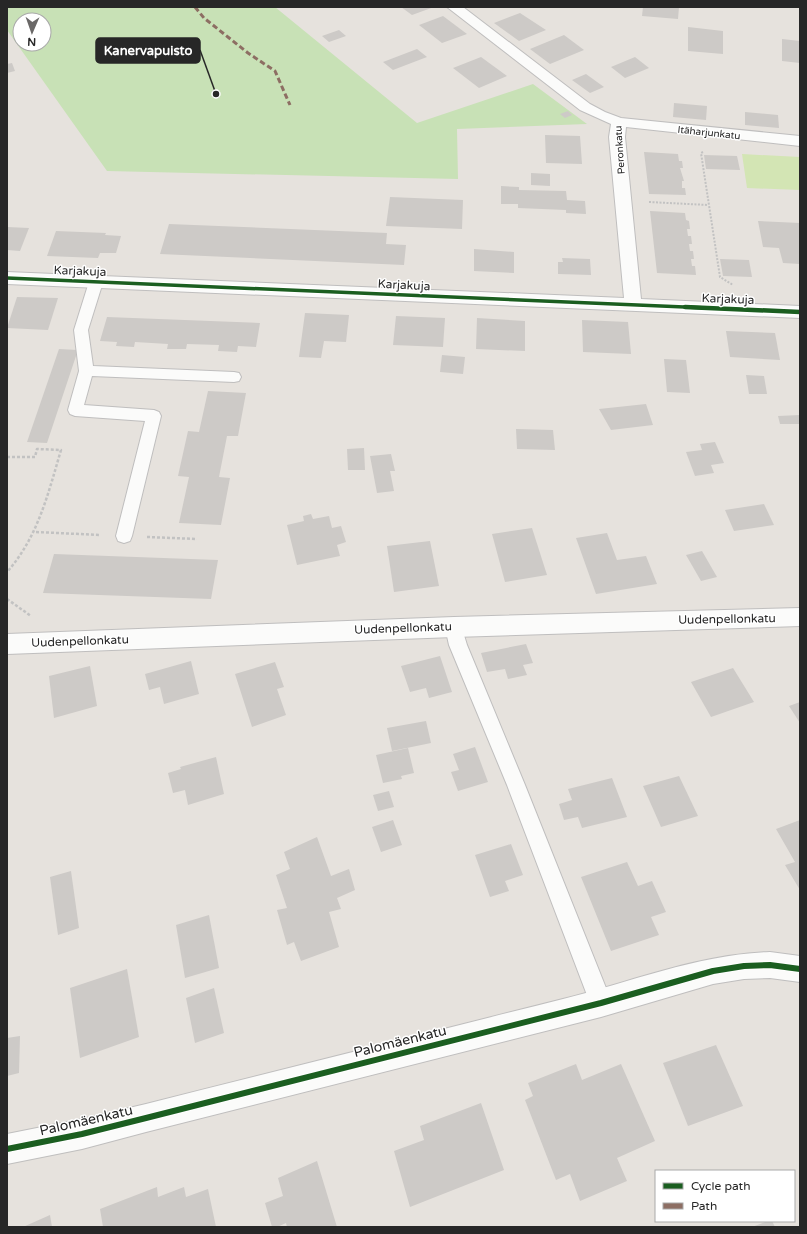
<svg xmlns="http://www.w3.org/2000/svg" width="807" height="1234" font-family="'Varela Round',sans-serif">
	<style>
		.green { fill: #c8e1b6; fill-rule: evenodd }
		.pitch { fill: #d3e5b4 }
		.building { fill: #cdcac7 }
		.lines { fill: none; stroke-linecap: round; stroke-linejoin: round }
		.service-casing { stroke: #bfbebe; stroke-width: 2 }
		.minor-casing { stroke: #bfbebe; stroke-width: 2 }
		.path-far1 { stroke: #c2c2c2; stroke-width: 2; stroke-dasharray: 2 1.5; stroke-linecap: butt }
		.path { stroke: #c2c2c2; stroke-width: 2.5; stroke-dasharray: 3 2; stroke-linecap: butt }
		.service { fill: #fbfbfa; fill-rule: evenodd }
		.minor { fill: #fbfbfa; fill-rule: evenodd }
		.quiet { stroke: #8d6e63; stroke-width: 3; stroke-dasharray: 5.5 3; stroke-linecap: butt }
		.cycleway-far2-casing { stroke: #fff; stroke-width: 5.5 }
		.cycleway-far1-casing { stroke: #fff; stroke-width: 7 }
		.cycleway-casing { stroke: #fff; stroke-width: 8 }
		.cycleway-far2 { stroke: #1b5e20; stroke-width: 3.5 }
		.cycleway-far1 { stroke: #1b5e20; stroke-width: 4.5 }
		.cycleway { stroke: #1b5e20; stroke-width: 6 }
		.labels { text-anchor: middle; stroke-width: 3; stroke-linejoin: round; paint-order: stroke }
		.far-street-label { font-size: 10px; fill: #272727; stroke: #fff }
		.street-label { font-size: 12px; fill: #272727; stroke: #fff }
		.near-street-label { font-size: 14px; fill: #272727; stroke: #fff }
		.leader { fill: none; stroke: #272727; stroke-width: 1.5 }
		.callout-dot { fill: #272727; stroke: #fff; stroke-width: 1.5 }
		.callout { fill: #272727; stroke: #272727; stroke-width: 1.5 }
		.callout-label { font-size: 13px; text-anchor: middle; font-weight: bold; fill: #fff }
	</style>
	<rect width="100%" height="100%" fill="#e6e2dd"/>
	<path class="green" d="M7,7H275L417,123L533,84L587,124L457,129L458,179L107,171L7,30ZM20,20H44V44H20Z"/>
	<path class="pitch" d="M742,154L800,157V190L747,188Z"/>
	<g class="building">
		<path d="M401,7H434L412,15Z"/>
		<path d="M643,7H679L678,19L642,16Z"/>
		<path d="M520,13L546,30L519,41L494,23Z"/>
		<path d="M443,16L467,34L442,43L419,25Z"/>
		<path d="M688,27L723,31V54L688,51Z"/>
		<path d="M339,30L346,36L329,42L322,36Z"/>
		<path d="M564,35L584,50L550,64L530,49Z"/>
		<path d="M782,39L800,41V63L782,61Z"/>
		<path d="M417,49L427,57L393,70L383,62Z"/>
		<path d="M481,57L507,76L479,88L453,68Z"/>
		<path d="M635,57L649,68L625,78L611,67Z"/>
		<path d="M12,63L15,71L7,73V64Z"/>
		<path d="M586,74L604,87L590,93L572,80Z"/>
		<path d="M674,103L707,106L706,120L673,117Z"/>
		<path d="M568,111L572,115L565,118L560,114Z"/>
		<path d="M745,112L778,115L779,128L745,125Z"/>
		<path d="M545,135L580,136L582,164L546,163Z"/>
		<path d="M644,152L678,154L679,161H682L683,168H680L684,181H682V188H685L686,195L649,194Z"/>
		<path d="M704,155L737,156L740,170L706,169Z"/>
		<path d="M531,173L550,174V186L531,185Z"/>
		<path d="M501,186L519,187V190L566,191L567,200L585,201L586,214L566,213V210L518,208V204H501Z"/>
		<path d="M390,197L463,200L462,229L386,226Z"/>
		<path d="M650,211L685,213L686,220L689,221L690,229H687L688,236H691L692,244H689L690,251H693L694,259H691L692,266H695L696,275L657,273Z"/>
		<path d="M758,221L800,223V264L783,263L779,248L763,247Z"/>
		<path d="M169,224L387,233L386,244L406,245L404,265L160,254Z"/>
		<path d="M7,227L29,228L20,251L7,250Z"/>
		<path d="M56,231L106,233L105,235L121,236L116,253H100L98,258L47,256Z"/>
		<path d="M474,249L514,252V273L474,271Z"/>
		<path d="M562,258L590,259L591,275L558,274V262H563Z"/>
		<path d="M720,259L749,260L752,277L723,276Z"/>
		<path d="M17,297L58,298L48,330L7,328Z"/>
		<path d="M305,313L349,315L346,342L324,341L321,358L299,357Z"/>
		<path d="M396,316L445,318L443,347L393,345Z"/>
		<path d="M107,317L260,323L256,347L238,346L237,352L218,351L219,345L187,344L186,349H167L168,344L135,342L134,347L116,346L117,342L100,341Z"/>
		<path d="M477,318L525,321V351L476,349Z"/>
		<path d="M582,320L628,322L631,354L583,352Z"/>
		<path d="M726,331L775,333L780,360L730,357Z"/>
		<path d="M59,349L78,350L47,443L27,442Z"/>
		<path d="M442,355L465,357L463,374L440,372Z"/>
		<path d="M664,359L686,360L690,393L667,392Z"/>
		<path d="M746,375L764,376L767,394H749Z"/>
		<path d="M208,391L246,393L238,436H227L219,477L230,478L221,525L179,523L189,477L178,476L188,431L199,432Z"/>
		<path d="M646,404L653,425L611,430L599,409Z"/>
		<path d="M800,415V424H780L778,416Z"/>
		<path d="M516,429L553,430L555,450L517,449Z"/>
		<path d="M715,442L724,463L711,465L714,473L695,476L686,452L702,450L700,444Z"/>
		<path d="M364,448L365,470H348L347,449Z"/>
		<path d="M391,454L395,471H390L394,491L377,493L370,456Z"/>
		<path d="M764,504L774,525L734,531L725,510Z"/>
		<path d="M311,514L313,519L329,516L332,528L341,526L346,542L337,545L340,556L297,565L287,525L304,521L303,516Z"/>
		<path d="M532,528L547,575L505,582L492,534Z"/>
		<path d="M607,533L617,560L646,556L657,584L596,594L576,538Z"/>
		<path d="M430,541L439,586L394,592L387,546Z"/>
		<path d="M702,551L717,577L701,581L686,555Z"/>
		<path d="M54,554L218,560L211,599L43,593Z"/>
		<path d="M526,644L533,663L523,665L527,675L508,679L505,669L487,672L481,653Z"/>
		<path d="M440,656L452,692L429,698L426,688L410,692L401,666Z"/>
		<path d="M191,661L199,694L164,704L160,687L149,690L145,674Z"/>
		<path d="M275,662L284,687L277,689L286,715L252,727L235,674Z"/>
		<path d="M90,666L97,706L54,718L49,676Z"/>
		<path d="M733,668L754,702L711,717L691,682Z"/>
		<path d="M800,702V723L789,706Z"/>
		<path d="M426,721L431,743L392,751L387,728Z"/>
		<path d="M475,747L488,782L458,791L451,772L459,770L453,754Z"/>
		<path d="M408,748L414,773L401,776L402,779L383,783L376,755Z"/>
		<path d="M216,757L224,794L188,805L185,790L173,793L168,773L181,769L180,767Z"/>
		<path d="M679,776L698,816L661,827L643,786Z"/>
		<path d="M612,778L627,817L582,828L578,817L564,820L559,804L572,800L568,789Z"/>
		<path d="M389,791L394,807L378,811L373,795Z"/>
		<path d="M393,820L402,845L381,852L372,827Z"/>
		<path d="M800,820V890L785,865L795,862L776,829Z"/>
		<path d="M317,837L331,876L349,869L355,890L337,898L341,909L329,912L339,947L301,961L294,942L287,945L277,910L287,908L276,875L290,869L284,852Z"/>
		<path d="M511,844L523,875L505,881L509,891L490,897L475,855Z"/>
		<path d="M627,862L638,886L652,881L666,912L651,917L659,935L611,951L581,877Z"/>
		<path d="M71,871L79,928L58,935L50,877Z"/>
		<path d="M209,915L219,968L185,978L176,925Z"/>
		<path d="M127,969L139,1037L80,1058L70,988Z"/>
		<path d="M214,988L224,1033L195,1043L186,998Z"/>
		<path d="M20,1036L19,1073L7,1076V1038Z"/>
		<path d="M716,1045L743,1106L688,1126L663,1063Z"/>
		<path d="M576,1064L582,1080L621,1064L655,1141L617,1158L627,1181L580,1201L570,1174L556,1180L525,1100L533,1096L528,1083Z"/>
		<path d="M481,1103L504,1170L410,1207L394,1151L424,1140L420,1126Z"/>
		<path d="M317,1161L337,1227H287L286,1223L277,1227H272L265,1203L283,1196L278,1178Z"/>
		<path d="M157,1187L158,1197L184,1187L186,1197L208,1189L216,1227H103L100,1209Z"/>
		<path d="M50,1215L52,1227H23Z"/>
		<path d="M768,1221H772L775,1227H752Z"/>
	</g>
	<g class="lines">
		<g class="service-casing">
			<g id="service">
				<path d="M96,277L101,279L103,282L88,330L93,366L234,372L239,373L241,377L239,381L234,382L92,376L84,405L154,410L159,412L161,416L132,536L130,541L124,543L118,541L116,536L145,421L75,416L70,414L68,410L79,371L74,330L89,282L91,279Z"/>
				<path d="M454,620L460,622L467,645L525,785L612,1003L608,1010L601,1014L594,1010L590,1003L507,785L449,645L445,627L448,622Z"/>
			</g>
		</g>
		<g class="minor-casing">
			<g id="minor">
				<path d="M447,7H463L590,104L605,112L621,118L800,136V146L626,127L625,137L641,299L800,306V318L7,284V272L624,298L609,137L611,124L580,110Z"/>
				<path d="M800,608V626L454,637L7,654V634L454,617Z"/>
				<path d="M770,952L800,956V982L770,978L744,979L713,984L601,1017L146,1132L82,1149L7,1164V1134L82,1119L146,1104C285,1069 424,1034 563,999C631,982 700,954 770,952Z"/>
			</g>
		</g>
		<g class="path-far1">
			<path d="M703,152L701,153L720,277L733,285"/>
			<path d="M649,202L708,205"/>
		</g>
		<g class="path">
			<path d="M7,457H35L37,449L61,450C48,494 38,537 7,572"/>
			<path d="M36,532L100,535"/>
			<path d="M147,537L197,539"/>
			<path d="M7,599L31,616"/>
		</g>
		<use href="#service" class="service"/>
		<use href="#minor" class="minor"/>
		<path class="quiet" d="M195,7L204,18L248,53L275,71L290,105"/>
		<g class="cycleway-far2-casing">
			<path id="cycleway-far2" d="M7,278L708,308"/>
		</g>
		<g class="cycleway-far1-casing">
			<path id="cycleway-far1" d="M685,307L800,312"/>
		</g>
		<g class="cycleway-casing">
			<path id="cycleway" d="M7,1149L82,1134L146,1118L601,1003L713,971L744,966L770,965L800,969"/>
		</g>
		<use href="#cycleway-far2" class="cycleway-far2"/>
		<use href="#cycleway-far1" class="cycleway-far1"/>
		<use href="#cycleway" class="cycleway"/>
	</g>
	<g class="labels">
		<g class="far-street-label">
			<text transform="translate(709 132) rotate(6)" y="4">Itäharjunkatu</text>
			<text transform="translate(619 150) rotate(-94)" y="4">Peronkatu</text>
		</g>
		<g class="street-label">
			<text transform="translate(80 271) rotate(2)" y="4">Karjakuja</text>
			<text transform="translate(404 285) rotate(3)" y="4">Karjakuja</text>
			<text transform="translate(728 299) rotate(2)" y="4">Karjakuja</text>
			<text transform="translate(727 619) rotate(-1)" y="4">Uudenpellonkatu</text>
			<text transform="translate(403 628) rotate(-2)" y="4">Uudenpellonkatu</text>
			<text transform="translate(80 641) rotate(-2)" y="4">Uudenpellonkatu</text>
		</g>
		<g class="near-street-label">
			<text transform="translate(400 1041) rotate(-14)" y="5">Palomäenkatu</text>
			<text transform="translate(86 1120) rotate(-13)" y="5">Palomäenkatu</text>
		</g>
	</g>
	<path class="leader" d="M216 94L200 50"/>
	<circle class="callout-dot" cx="216" cy="94" r="4"/>
	<rect class="callout" x="96" y="38" width="104" height="25" rx="4"/>
	<g class="callout-label">
		<text x="148" y="55">Kanervapuisto</text>
	</g>
	<rect width="807" height="1234" fill="none" stroke="#272727" stroke-width="16"/>
	<rect x="655" y="1170" width="140" height="52" fill="#ffffff" stroke="#a9a9a9"/>
	<rect x="663" y="1183" width="20" height="6" fill="#1b5e20" stroke="#a9a9a9"/>
	<text x="691" y="1190" font-size="12" fill="#272727">Cycle path</text>
	<rect x="663" y="1203" width="20" height="6" fill="#8d6e63" stroke="#a9a9a9"/>
	<text x="691" y="1210" font-size="12" fill="#272727">Path</text>
	<g transform="translate(32 32) rotate(182)"><circle r="19" fill="#ffffff" stroke="#a9a9a9"/>
	<path d="M0-3L7 15L0 10L-7 15Z" fill="#6a6867"/>
	<text y="-6" font-size="11" font-weight="bold" text-anchor="middle" fill="#272727">N</text>
	</g>
</svg>
